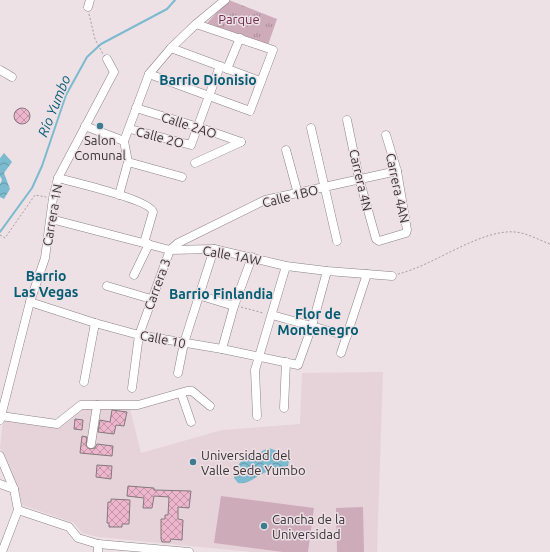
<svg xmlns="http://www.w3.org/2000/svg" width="550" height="552" font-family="Ubuntu,sans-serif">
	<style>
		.built { fill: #e6d3da }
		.grass { fill: url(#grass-tufts) }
		.pitch { fill: #cdabb8 }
		.water { fill: url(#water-waves) }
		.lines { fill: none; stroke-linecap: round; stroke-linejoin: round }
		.stream { stroke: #7cbacf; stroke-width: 2 }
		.building { fill: url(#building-cross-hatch); stroke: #83797d }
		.minor-casing { stroke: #8d8286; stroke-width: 9 }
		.path { stroke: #a59c9f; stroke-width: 1; stroke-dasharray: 2 2; stroke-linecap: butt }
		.minor { stroke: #fff; stroke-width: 8 }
		.poi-dot { fill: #3c7c90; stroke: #ede1e6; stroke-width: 1.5 }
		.labels { text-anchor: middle; stroke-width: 3; stroke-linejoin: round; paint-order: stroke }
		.park-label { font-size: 13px; fill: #6f2d4c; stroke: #ede1e6 }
		.street-label { font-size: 13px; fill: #373234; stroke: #ede1e6 }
		.poi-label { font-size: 13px; fill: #373234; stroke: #ede1e6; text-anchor: start }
		.neighbourhood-label { font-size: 14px; font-weight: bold; fill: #055d73; stroke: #ede1e6 }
		.water-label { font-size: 14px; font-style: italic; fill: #055d73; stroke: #ede1e6 }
	</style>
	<defs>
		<pattern id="grass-tufts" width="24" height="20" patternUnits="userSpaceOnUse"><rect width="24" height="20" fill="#cdabb8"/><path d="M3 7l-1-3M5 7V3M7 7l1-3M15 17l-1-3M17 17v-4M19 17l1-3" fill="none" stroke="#a78c96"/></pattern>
		<pattern id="water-waves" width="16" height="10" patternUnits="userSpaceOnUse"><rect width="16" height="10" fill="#7cbacf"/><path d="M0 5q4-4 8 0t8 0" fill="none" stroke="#6698a9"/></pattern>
		<pattern id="building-cross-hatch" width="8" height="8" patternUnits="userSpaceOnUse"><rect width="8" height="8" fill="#eeb6cc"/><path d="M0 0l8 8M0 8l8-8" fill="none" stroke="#c295a6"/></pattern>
	</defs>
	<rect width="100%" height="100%" fill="#ede1e6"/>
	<path class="built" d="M383,372L377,552H251L98,537L82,533L74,523L22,505L17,488L0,448L3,419L57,427L81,408L130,409L141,453L222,430L300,424L302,373Z"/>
	<path class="grass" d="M229,0L277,19L268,45L207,23Z"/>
	<g class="pitch">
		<path d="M221,496L314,508L308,552H283L214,543Z"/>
		<path d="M363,507L364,552H337L336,508Z"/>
	</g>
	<g class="water">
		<path d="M4,153L12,162L4,173L10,189L4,199L0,197V184L2,180L0,176V158Z"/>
		<path d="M269,448L290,456L288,466C279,467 272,469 264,473C254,477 249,485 238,483L234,478L236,468L245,456L258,455L262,451Z"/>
	</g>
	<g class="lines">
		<path class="stream" d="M0,232L32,188L42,166L66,95L87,57L101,44L167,9L175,0"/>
	</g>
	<g class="building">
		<circle cx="22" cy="116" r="8"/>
		<path d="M112,410L127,412L124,426L116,425L114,434L98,432L100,420L110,422Z"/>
		<path d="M75,419L83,420L82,430L74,429Z"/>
		<path d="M82,436L87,437L86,446L90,449L95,448L97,444L113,446L112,456L80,453Z"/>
		<path d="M97,465L112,466L111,479L96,477Z"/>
		<path d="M128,486L154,488V490L191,491L189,508L178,507V519L183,520L182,540L171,539L170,542H162L161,539V519H165V515H168L169,497L154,496L152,508H143L144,498L127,496Z"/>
		<path d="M111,499L130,500L129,524H122V527H109V523H107L108,502H111Z"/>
	</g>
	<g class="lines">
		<g class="minor-casing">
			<g id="minor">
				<path d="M88,7L90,0"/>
				<path d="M171,48L260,81"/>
				<path d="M227,69L240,38"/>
				<path d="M0,70L12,77"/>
				<path d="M149,74L250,111L273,50L196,24"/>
				<path d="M136,108L198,127L241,142"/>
				<path d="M347,120L359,178L376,239L379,241L406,233L407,230L397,171L386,135"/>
				<path d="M85,126L124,141"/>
				<path d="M311,128L337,241"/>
				<path d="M130,129L191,145L220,66"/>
				<path d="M124,141L149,74L171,48L196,24L225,0"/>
				<path d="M286,150L298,194"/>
				<path d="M128,162L182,177"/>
				<path d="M195,163L241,142"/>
				<path d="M58,178C73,182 151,200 153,212L144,243"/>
				<path d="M119,195L128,162L124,141"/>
				<path d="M51,219L170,250L214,249L286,266L327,271L392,276"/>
				<path d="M134,275L149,244"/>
				<path d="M107,286L151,299"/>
				<path d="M198,295L234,306"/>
				<path d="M30,302L95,323L139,335L222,349L298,365L312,326L327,271"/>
				<path d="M272,315L347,336"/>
				<path d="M222,349L234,306L252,257"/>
				<path d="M341,353L367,274"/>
				<path d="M178,373L184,343L214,249"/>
				<path d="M84,382L95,323"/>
				<path d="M132,388L139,335L170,250L178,243L265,200L397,171"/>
				<path d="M181,393L191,422"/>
				<path d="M284,408L286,362"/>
				<path d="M1,416L57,424L81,405H138L187,391H192L210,406"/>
				<path d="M257,416L255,370L286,266"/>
				<path d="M0,420L30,302L45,258L53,198L58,178L114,72L107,59"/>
				<path d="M91,444L97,405"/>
				<path d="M0,456L14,489L18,510L2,552"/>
				<path d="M0,484L14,489"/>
				<path d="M18,510L69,527L78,538L98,544L189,552"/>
				<path d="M98,552V544"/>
			</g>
		</g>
		<g class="path">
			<path d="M89,14L95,39L103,54"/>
			<path d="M0,235L5,238L35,195L46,197"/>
			<path d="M398,274C433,266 480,229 515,232C527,233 539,240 550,244"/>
			<path d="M241,307L263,313"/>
		</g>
		<use href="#minor" class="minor"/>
	</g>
	<g class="poi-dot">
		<circle cx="100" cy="126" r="4"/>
		<circle cx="193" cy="462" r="4"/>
		<circle cx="264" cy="526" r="4"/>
	</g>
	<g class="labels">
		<g class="park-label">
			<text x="239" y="24">Parque</text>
		</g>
		<g class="street-label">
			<text transform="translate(189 125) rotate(18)" y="5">Calle 2AO</text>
			<text transform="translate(160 137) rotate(15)" y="5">Calle 2O</text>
			<text transform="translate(361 180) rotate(77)" y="5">Carrera 4N</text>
			<text transform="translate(398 188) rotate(78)" y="5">Carrera 4AN</text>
			<text transform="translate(290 196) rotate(-14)" y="5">Calle 1BO</text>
			<text transform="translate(52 215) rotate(-80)" y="5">Carrera 1N</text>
			<text transform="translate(232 255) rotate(10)" y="5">Calle 1AW</text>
			<text transform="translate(157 284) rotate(-70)" y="5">Carrera 3</text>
			<text transform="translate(163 339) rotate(11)" y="5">Calle 10</text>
		</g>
		<g class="poi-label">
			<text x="100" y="145" text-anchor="middle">Salon<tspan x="100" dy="15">Comunal</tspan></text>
			<text x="201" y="460">Universidad del<tspan x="201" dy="15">Valle Sede Yumbo</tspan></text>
			<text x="272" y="524">Cancha de la<tspan x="272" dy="15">Universidad</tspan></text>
		</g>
		<g class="neighbourhood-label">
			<text x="208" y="85">Barrio Dionisio</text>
			<text x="46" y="281">Barrio<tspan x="46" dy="16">Las Vegas</tspan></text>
			<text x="221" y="299">Barrio Finlandia</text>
			<text x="318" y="319">Flor de<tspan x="318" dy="16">Montenegro</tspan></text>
		</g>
		<g class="water-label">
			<text transform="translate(54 106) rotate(-68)" y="5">Río Yumbo</text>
		</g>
	</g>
</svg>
